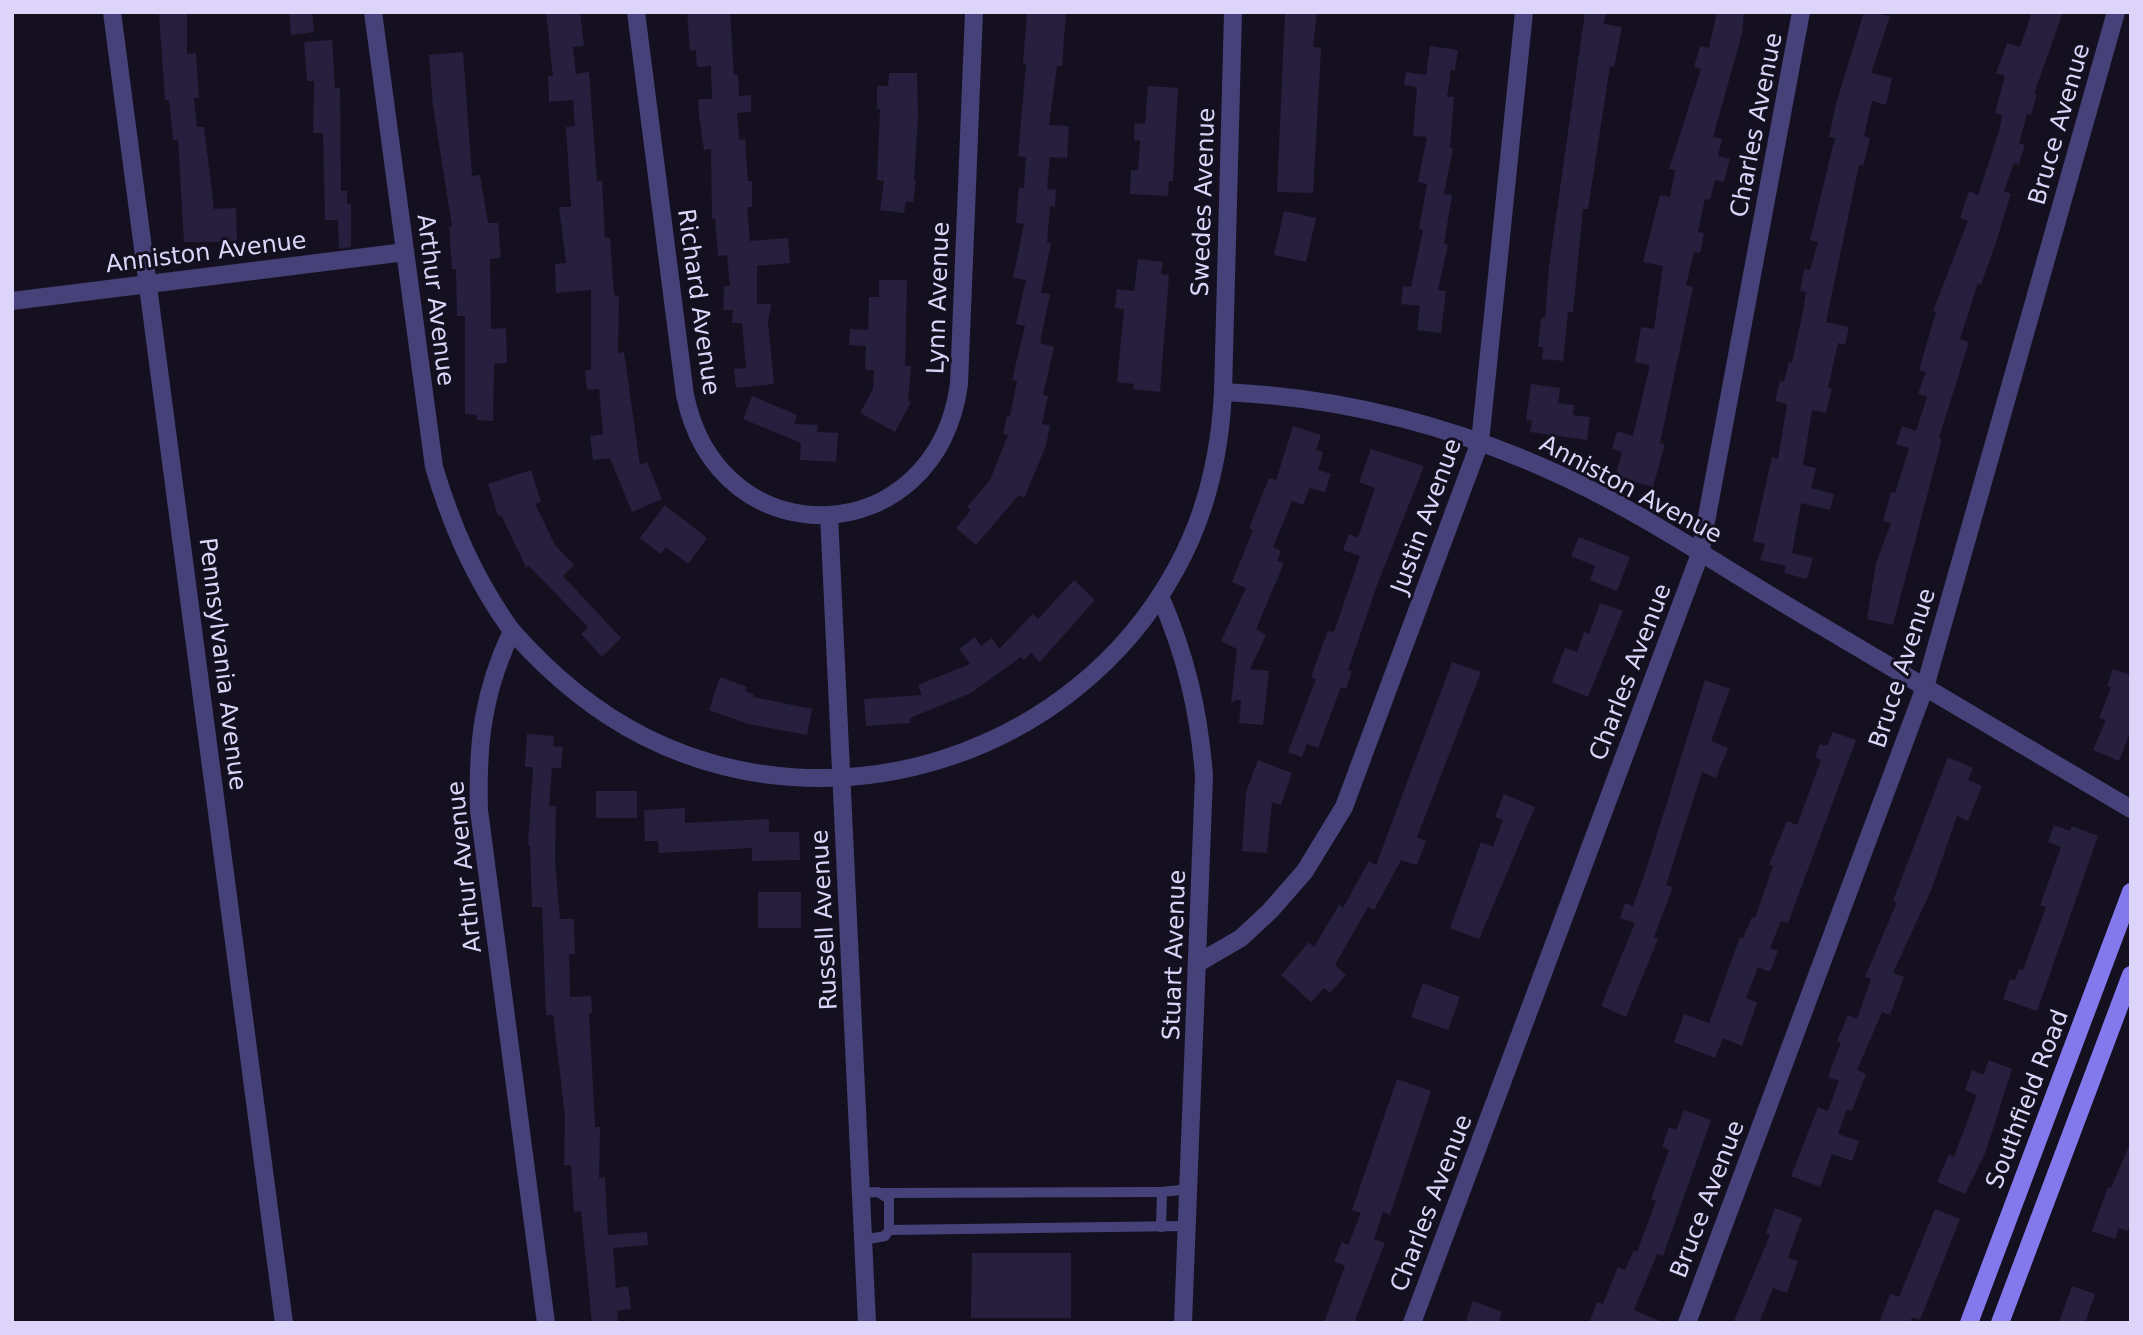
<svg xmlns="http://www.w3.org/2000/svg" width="2143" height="1335" font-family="'DejaVu Sans',sans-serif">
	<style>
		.building { fill: #271f3e }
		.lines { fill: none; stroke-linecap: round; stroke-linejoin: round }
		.service { stroke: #474179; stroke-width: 10 }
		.minor { stroke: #474179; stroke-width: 18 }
		.secondary { stroke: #8479ec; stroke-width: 18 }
		.labels { text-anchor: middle; stroke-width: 6; stroke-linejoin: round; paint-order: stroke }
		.street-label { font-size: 24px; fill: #dcd5f9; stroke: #141020 }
	</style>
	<rect width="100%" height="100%" fill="#141020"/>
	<g class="building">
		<path d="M289,12H312L314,32L291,35Z"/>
		<path d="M546,12H580L584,46L573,47L576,74L589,72L597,181H602L605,238H610L614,295L619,296L618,353L624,352L640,465L647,462L662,499L632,512L610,458L593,460L590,436L603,434L599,389L587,390L585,370H591V290L556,293L555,264L566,263L559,207H571L566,127L575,126L573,100L549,102L548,76H553Z"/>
		<path d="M687,12H730L734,75H738L739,96L751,95V112L737,113L739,140L745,139L748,181H752V207H747L750,241L788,238L790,263L757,266V304H771L768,323L774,384L736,388L734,369L746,368L742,323H732L733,310H723L724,286H730L727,255L718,256L715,219H712L711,149L704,150L699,115L698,99H712L711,66L697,67L696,50L690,51Z"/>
		<path d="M1027,12H1066L1062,66H1057L1049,125L1069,126L1067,158L1050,157L1047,189L1056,190L1055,207L1050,206L1047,242L1051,243L1041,293L1050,294L1040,343L1054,347L1043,395L1048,396L1042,424L1050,425L1046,446L1024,498L1019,495L976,545L956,528L971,510L967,507L990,480L1008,435L1003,434L1007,416L1010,417L1017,381L1012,380L1025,326L1016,324L1026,280L1013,278L1024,224L1016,223L1019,187L1024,188L1026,157L1018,156L1026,64H1023Z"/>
		<path d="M1285,12H1317L1313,47L1321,48L1313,193L1277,192Z"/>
		<path d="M1585,12H1606L1604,24L1622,27L1614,67L1610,66L1588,209H1583L1573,312H1568L1563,361L1542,359L1543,347H1538L1541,318H1545L1549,266Z"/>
		<path d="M1717,12H1744L1742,34L1713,137L1722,139L1718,156L1730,159L1724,182L1715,180L1710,200L1705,199L1698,232L1704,233L1700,253L1694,252L1686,285L1693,287L1660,443L1665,444L1653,487L1615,477L1622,452L1612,449L1617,431L1633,436L1650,365L1635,362L1641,327L1654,329L1663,266L1643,262L1660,195L1670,197L1675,170L1669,169L1701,69L1694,67L1700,46L1709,48Z"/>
		<path d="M1864,12L1890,16L1871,73L1892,78L1886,105L1872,101L1864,136L1870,138L1863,166L1859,165L1826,322L1849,327L1845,345L1838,343L1828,388L1832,389L1826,413L1812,410L1803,465L1816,468L1811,488L1834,494L1830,510L1801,503L1792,553L1813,558L1807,579L1784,573L1786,566L1760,560L1765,544L1753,541L1772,457L1778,459L1787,404L1775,401L1780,381L1784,382L1789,362L1792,363L1803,311L1806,292L1800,291L1804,269L1810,270L1818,242L1810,240L1835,138L1829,137L1836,104Z"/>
		<path d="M2032,12H2063L2034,94H2037L2031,115L2027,114L2019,143L2025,145L2019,164L2014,163L2004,191L2011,194L1996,242L1981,285L1978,283L1960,339L1969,342L1939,438L1942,439L1893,625L1867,619L1876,563L1891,523L1883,521L1891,492L1895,493L1909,448L1896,444L1902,426L1916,431L1927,397L1918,394L1926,372L1919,370L1936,312L1933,311L1968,221L1960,218L1969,191L1978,195L2000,128L2002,115L1995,113L2005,76L1996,73L2007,43L2020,47Z"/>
		<path d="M159,13H187V54L196,53L199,98H194L197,127H204L214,209L236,208L237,242H184L178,140H173L169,100H165Z"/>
		<path d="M332,40L335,88H340L341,191H347V204H351V247L339,249L338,220H325L323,133H313L314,81H307L304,42Z"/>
		<path d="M1430,46L1458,50L1455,70H1451L1447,97H1454L1450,147L1453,148L1444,194L1452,195L1444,244L1448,245L1438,290L1446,291L1441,333L1417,330L1420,306L1401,304L1403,286L1411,287L1423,230L1419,229L1427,184L1418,182L1427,137L1413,136L1417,87L1404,85L1406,72L1426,75Z"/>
		<path d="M463,52L472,176L480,175L488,223H498L501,258L490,259L491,329L506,328L507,363L494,364L493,421L477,420V415L465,414V316H457L456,269H452L449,227L452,226L433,106L429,55Z"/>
		<path d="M889,73H917L918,118L914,180H916L913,202L906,201L904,213L880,210L884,181L877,180L880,109H877V86H888Z"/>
		<path d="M1148,86L1178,88L1173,181H1169L1168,196L1130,194L1131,170H1138L1140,141L1134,140L1135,123L1145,124Z"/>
		<path d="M1284,211L1316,218L1306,262L1274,255Z"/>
		<path d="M1138,259L1163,262L1161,274L1169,275L1160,392L1133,389L1134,384L1117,382L1124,309L1115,308L1117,289L1134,291Z"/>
		<path d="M879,280H907L905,366H911L908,400L911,402L895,432L860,413L873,389L874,370H865L866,346L849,345L850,329L868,330L869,297H879Z"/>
		<path d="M1531,384L1560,388L1558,403L1574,405L1573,415L1590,417L1587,440L1530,432L1532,421L1526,420Z"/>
		<path d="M752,396L797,415L794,424L818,425L817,432L838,433L836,462L800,460L801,443L743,419Z"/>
		<path d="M1293,426L1321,435L1316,450L1323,452L1318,470L1331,474L1325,492L1310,488L1303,505L1292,501L1273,547L1281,551L1277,561L1284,563L1256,629L1266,635L1250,669L1269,671L1263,725L1239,723L1241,700H1235L1231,704L1237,649L1221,641L1246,588L1232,582L1253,530L1249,528L1269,478L1276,480Z"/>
		<path d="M1371,449L1424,466L1376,588L1348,670L1352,671L1346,689L1341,687L1318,748L1307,744L1302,757L1288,752L1316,679L1311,678L1317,660L1328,631L1334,632L1360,556L1343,550L1349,534L1358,538L1375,488L1359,482Z"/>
		<path d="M531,470L541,502L535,504L555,545L574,565L563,576L621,638L602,657L581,634L588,627L529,566L526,567L501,515L498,516L488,484Z"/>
		<path d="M665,505L707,538L688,564L666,547L661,554L640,538Z"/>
		<path d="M1579,537L1630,557L1617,591L1590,580L1595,566L1571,556Z"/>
		<path d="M1074,580L1095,600L1040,662L1031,653L1024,660L1021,657L971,693L910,718V723L866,726L864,699L922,695L918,685L970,664L959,649L975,637L981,646L992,638L999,649L1033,614L1038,619Z"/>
		<path d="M1600,603L1623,611L1588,697L1552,682L1565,648L1577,652L1584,632L1589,634Z"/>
		<path d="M1452,662L1481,672L1417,837L1426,841L1417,865L1401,860L1374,910L1368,907L1335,965L1346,975L1330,993L1324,988L1311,1002L1281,975L1309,942L1314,947L1339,905L1343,908L1369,861L1376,865Z"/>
		<path d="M2113,669L2131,675V730L2119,761L2093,750L2106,720L2099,718L2111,687L2107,686Z"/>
		<path d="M720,677L747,687L745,691L754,694L753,697L812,709L807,735L748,724L709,710Z"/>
		<path d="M1705,680L1730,689L1711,741L1728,748L1716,778L1702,772L1666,885L1673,887L1654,937L1658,939L1626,1017L1601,1006L1635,923L1620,918L1625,903L1633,906L1646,870Z"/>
		<path d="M1833,732L1856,740L1788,923L1781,921L1770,948L1778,951L1770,972L1758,967L1746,998L1757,1003L1742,1046L1723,1038L1715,1058L1674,1042L1684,1014L1709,1023L1740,937L1743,938L1752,917L1755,918L1773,866L1769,865L1787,821L1797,825L1821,760L1815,757L1820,744L1827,746Z"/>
		<path d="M527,734L554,736L553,746L563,747L561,768H552L549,806H556L555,861L560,919H574L575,954H569L570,997L591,996L592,1013H589L595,1127H600L599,1178L605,1177L608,1235L647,1232L648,1245L613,1248L616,1288L628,1286L631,1309L617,1311L618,1321L592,1323L581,1211L574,1212L571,1165H564L565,1116L559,1065L553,1015H546L542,907H532L530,845H528L533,767H525Z"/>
		<path d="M1948,757L1973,768L1968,780L1982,786L1968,821L1957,816L1932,888L1893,973L1904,977L1890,1015L1882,1012L1857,1070L1866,1074L1852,1111L1847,1109L1838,1134L1859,1141L1852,1161L1832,1154L1820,1187L1791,1176L1818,1107L1828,1111L1839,1081L1828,1077L1841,1042L1837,1041L1848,1015L1857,1019L1871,979L1865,977L1897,902L1893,901Z"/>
		<path d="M1258,760L1292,773L1281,805L1272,802L1267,853L1242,851L1246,792Z"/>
		<rect x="596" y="791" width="41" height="27"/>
		<path d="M1504,794L1535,807L1479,939L1450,928L1481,842L1493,847L1503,820L1495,817Z"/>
		<path d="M685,808V823L769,819V832H799L800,860L752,861V848L659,853L658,841H645L644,810Z"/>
		<path d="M2054,825L2070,831L2072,826L2098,836L2037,1011L2003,999L2010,979L2015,980L2019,969L2023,970L2046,907L2040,905L2061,847L2048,842Z"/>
		<rect x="758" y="892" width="43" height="36"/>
		<path d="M1423,983L1460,997L1448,1030L1411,1017Z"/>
		<path d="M1989,1060L2012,1069L1986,1151L1965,1194L1937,1182L1949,1154L1954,1157L1977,1095L1965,1090L1972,1070L1983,1075Z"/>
		<path d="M1397,1079L1431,1091L1390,1215L1383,1212L1374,1239L1385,1243L1354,1323H1324L1345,1266L1334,1261L1342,1242L1348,1245L1361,1213L1352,1210Z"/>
		<path d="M1684,1110L1711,1120L1663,1256L1657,1254L1634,1310L1664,1323H1589L1597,1302L1603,1304L1618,1267L1625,1270L1634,1250L1637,1252L1656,1201L1651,1199L1669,1150L1662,1147L1669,1127L1676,1130Z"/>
		<path d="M2131,1141V1221L2127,1231L2119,1228L2115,1239L2092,1231L2108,1187L2111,1188Z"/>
		<path d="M1775,1208L1802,1218L1788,1258L1798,1261L1787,1293L1773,1288L1759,1323H1733L1770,1235L1766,1233Z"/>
		<path d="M1935,1209L1960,1219L1920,1320L1912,1317L1910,1323H1879L1890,1294L1899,1297Z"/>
		<path d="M972,1253H1071V1318H971Z"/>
		<path d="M2072,1286L2095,1294L2085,1323H2059Z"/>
		<path d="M1473,1301L1502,1312L1498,1323H1465Z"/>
	</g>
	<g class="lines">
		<g class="service">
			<path d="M862,1193L878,1192L889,1199V1230"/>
			<path d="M883,1193L1162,1192"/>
			<path d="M1161,1227L1162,1192L1189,1189"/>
			<path d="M863,1240L885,1236L889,1230L1187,1226"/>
		</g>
		<g class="minor">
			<path d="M112,12L284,1323"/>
			<path d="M373,12L434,467C452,527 475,580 512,631C483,692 477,743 479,810L546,1323"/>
			<path d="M636,12L685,395C719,561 936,553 959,384L974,12"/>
			<path d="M12,301L405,252"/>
			<path d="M1223,392C1340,397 1454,426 1560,475C1643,513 1720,566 1798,612C1909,678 2020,743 2131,809"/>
			<path d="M829,515L867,1323"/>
			<path d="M1160,596C1186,656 1199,711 1204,776L1183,1323"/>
			<path d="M512,631C550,674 592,710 643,736C834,833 1074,756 1176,569C1206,515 1220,454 1223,392L1233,12"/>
			<path d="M1198,963L1241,938L1270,911L1305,871L1344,807L1480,442L1524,12"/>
			<path d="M1412,1323L1700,554L1801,12"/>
			<path d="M1687,1323L1925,687L2116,12"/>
		</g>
		<g class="secondary">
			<path d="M1969,1323L2131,892"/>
			<path d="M2000,1323L2131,975"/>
		</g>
	</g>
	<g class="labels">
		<g class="street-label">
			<text transform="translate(2059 124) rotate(-74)" y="8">Bruce Avenue</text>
			<text transform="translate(1756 125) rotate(-79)" y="8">Charles Avenue</text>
			<text transform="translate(1203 202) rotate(-88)" y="8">Swedes Avenue</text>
			<text transform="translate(206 252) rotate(-7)" y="8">Anniston Avenue</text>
			<text transform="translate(938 298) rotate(-88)" y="8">Lynn Avenue</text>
			<text transform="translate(436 300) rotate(83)" y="8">Arthur Avenue</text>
			<text transform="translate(699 302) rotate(82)" y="8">Richard Avenue</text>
			<text transform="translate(1631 489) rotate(28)" y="8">Anniston Avenue</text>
			<text transform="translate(1426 516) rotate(-70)" y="8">Justin Avenue</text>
			<text transform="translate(223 664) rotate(83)" y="8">Pennsylvania Avenue</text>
			<text transform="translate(1902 668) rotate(-72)" y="8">Bruce Avenue</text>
			<text transform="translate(1630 672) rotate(-69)" y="8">Charles Avenue</text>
			<text transform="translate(464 867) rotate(-96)" y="8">Arthur Avenue</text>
			<text transform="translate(824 920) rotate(-93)" y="8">Russell Avenue</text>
			<text transform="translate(1174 955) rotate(-88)" y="8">Stuart Avenue</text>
			<text transform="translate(2027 1099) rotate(-69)" y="8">Southfield Road</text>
			<text transform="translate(1707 1199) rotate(-69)" y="8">Bruce Avenue</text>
			<text transform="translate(1431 1203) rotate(-69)" y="8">Charles Avenue</text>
		</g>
	</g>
	<rect width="2143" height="1335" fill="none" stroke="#dcd5f9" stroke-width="28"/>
</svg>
